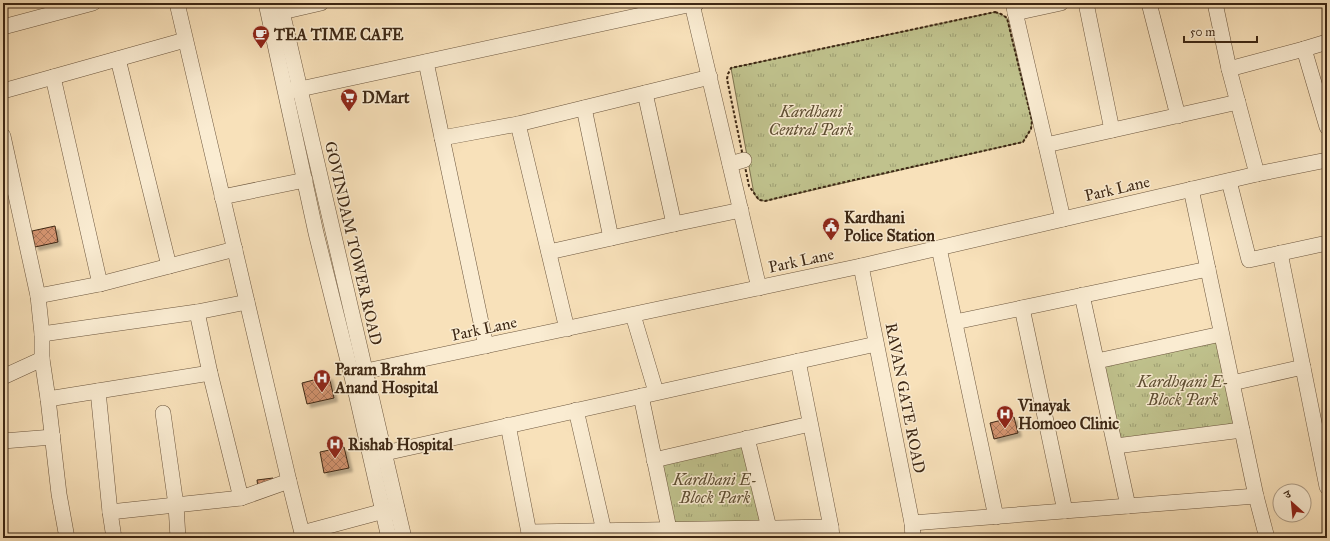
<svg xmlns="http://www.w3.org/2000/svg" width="1330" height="541" font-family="'IM FELL Great Primer','Noto Serif Devanagari',serif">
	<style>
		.park { fill: url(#park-tufts); stroke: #7e7450 }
		.building { fill: url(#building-cross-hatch); stroke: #3d2714; filter: url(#shadow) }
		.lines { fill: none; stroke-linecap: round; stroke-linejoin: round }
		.minor-casing { stroke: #6c563e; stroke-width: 16 }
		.path { stroke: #3d2714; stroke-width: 2; stroke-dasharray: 3 2; stroke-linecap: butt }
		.minor { stroke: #faecd2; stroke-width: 15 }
		.labels { text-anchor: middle; stroke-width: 3; stroke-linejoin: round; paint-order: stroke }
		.poi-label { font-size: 16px; font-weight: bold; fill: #3d2714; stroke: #faecd2; text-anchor: start }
		.park-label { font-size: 16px; font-style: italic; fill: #5e4e32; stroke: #faecd2 }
		.street-label { font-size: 16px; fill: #3d2714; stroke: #faecd2 }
	</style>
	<defs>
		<pattern id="park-tufts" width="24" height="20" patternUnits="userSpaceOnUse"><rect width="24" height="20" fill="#c0c28d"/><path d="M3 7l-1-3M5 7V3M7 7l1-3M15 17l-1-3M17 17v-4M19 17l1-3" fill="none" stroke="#9d9e72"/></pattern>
		<pattern id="building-cross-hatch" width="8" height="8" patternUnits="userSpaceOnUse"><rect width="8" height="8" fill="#d49470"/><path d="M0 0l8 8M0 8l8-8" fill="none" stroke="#ad795b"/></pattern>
		<filter id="shadow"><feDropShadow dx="3.5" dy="3.5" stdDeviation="1" flood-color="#0004"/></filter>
	</defs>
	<rect width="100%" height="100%" fill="#f8e1ba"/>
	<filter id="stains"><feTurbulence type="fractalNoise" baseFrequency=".005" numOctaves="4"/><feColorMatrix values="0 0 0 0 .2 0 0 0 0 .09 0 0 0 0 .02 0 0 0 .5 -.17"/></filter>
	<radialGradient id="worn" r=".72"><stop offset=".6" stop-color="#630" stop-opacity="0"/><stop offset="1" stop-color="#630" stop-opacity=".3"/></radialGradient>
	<g class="park">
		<path d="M995,12L1001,14L1007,18L1032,121L1031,129L1023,142L765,201L759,200L754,194L731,68Z"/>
		<path d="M1221,334L1242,430L1116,446L1097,361Z"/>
		<path d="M747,438L769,528L669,529L654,460Z"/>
	</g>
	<g class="building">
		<path d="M55,226L58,242L35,247L32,231Z"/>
		<path d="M329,376L334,398L307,404L302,383Z"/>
		<path d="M1014,417L1018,433L994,439L990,423Z"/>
		<path d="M344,447L349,468L324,473L320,452Z"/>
		<path d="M273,478L274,485L258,488L257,480Z"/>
	</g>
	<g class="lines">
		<g class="minor-casing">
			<g id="minor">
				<path d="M177,3L289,481L302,533L384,511L397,509"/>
				<path d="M266,3L316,233L356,393L389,538"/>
				<path d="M280,3L404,538"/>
				<path d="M1013,3L1063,219"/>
				<path d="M1086,3L1112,130"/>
				<path d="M1149,3L1178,116"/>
				<path d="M1215,3L1229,69L1257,174"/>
				<path d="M692,4L759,288"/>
				<path d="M282,12L321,3"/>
				<path d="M1015,13L1061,3"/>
				<path d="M3,27L93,3"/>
				<path d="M1304,49L1327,127"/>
				<path d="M118,59L169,266"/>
				<path d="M426,62L486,346"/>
				<path d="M1229,69L1304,49L1327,42"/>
				<path d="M53,77L100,284"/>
				<path d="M3,91L185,40"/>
				<path d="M291,91L697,3"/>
				<path d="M645,93L674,224"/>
				<path d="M584,108L611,238"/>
				<path d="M518,124L567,329"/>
				<path d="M3,136L38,296L42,334V359L48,399L59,494L67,538"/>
				<path d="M442,138L518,124L710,77"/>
				<path d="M1046,145L1238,102"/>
				<path d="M730,164L744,160"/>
				<path d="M1229,181L1249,260L1327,243"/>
				<path d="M1191,189L1256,496L1267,538"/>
				<path d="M222,197L305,180"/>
				<path d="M939,248L996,517"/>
				<path d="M549,252L674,224L741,210"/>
				<path d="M1280,253L1327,487"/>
				<path d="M861,266L912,523L913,538"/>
				<path d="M1082,295L1128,506"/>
				<path d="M38,296L100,284L235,249"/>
				<path d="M1022,308L1065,511"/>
				<path d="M197,312L210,373L241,498L289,481"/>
				<path d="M633,315L656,392"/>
				<path d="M955,322L1208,269"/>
				<path d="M42,334L197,312L247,302"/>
				<path d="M798,361L831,527L832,538"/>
				<path d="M1097,361L1221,334"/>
				<path d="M352,374L861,266L1257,174L1327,160"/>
				<path d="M3,377L42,359"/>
				<path d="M1232,383L1303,367"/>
				<path d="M98,391L110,512L114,538"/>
				<path d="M641,396L669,529"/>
				<path d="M48,399L210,373"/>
				<path d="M576,410L604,531"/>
				<path d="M163,413L176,505L178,538"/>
				<path d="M508,425L530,538"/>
				<path d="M747,438L769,528"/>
				<path d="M3,441L53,437"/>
				<path d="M1116,446L1242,430"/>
				<path d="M385,453L876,344"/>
				<path d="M654,460L810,424"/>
				<path d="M110,512L241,498"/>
				<path d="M912,523L1256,496"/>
				<path d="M529,532L831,527"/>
			</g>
		</g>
		<path class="path" d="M995,12L1001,14L1007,18L1032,121L1031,129L1023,142L836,184L765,201L759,200L749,186L727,79L728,74L731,68Z"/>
		<use href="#minor" class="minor"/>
	</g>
	<defs>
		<g id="cafe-pin" transform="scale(0.9)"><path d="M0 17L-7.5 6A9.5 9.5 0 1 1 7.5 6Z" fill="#8f2418" stroke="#faecd2"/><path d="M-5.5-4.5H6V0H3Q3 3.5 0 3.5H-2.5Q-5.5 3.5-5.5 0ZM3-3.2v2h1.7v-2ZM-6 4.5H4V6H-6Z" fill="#fff"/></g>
		<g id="supermarket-pin" transform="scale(0.9)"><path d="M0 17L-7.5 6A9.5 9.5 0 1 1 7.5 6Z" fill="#8f2418" stroke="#faecd2"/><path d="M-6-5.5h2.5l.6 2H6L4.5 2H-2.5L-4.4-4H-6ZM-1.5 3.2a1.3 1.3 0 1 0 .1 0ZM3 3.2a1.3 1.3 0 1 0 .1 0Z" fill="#fff"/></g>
		<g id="civic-pin" transform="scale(0.9)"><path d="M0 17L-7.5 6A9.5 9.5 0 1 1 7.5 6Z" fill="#8f2418" stroke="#faecd2"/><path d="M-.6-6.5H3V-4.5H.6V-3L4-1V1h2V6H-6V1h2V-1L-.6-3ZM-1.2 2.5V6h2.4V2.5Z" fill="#fff"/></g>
		<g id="hospital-pin" transform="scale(0.9)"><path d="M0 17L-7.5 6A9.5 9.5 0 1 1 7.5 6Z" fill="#8f2418" stroke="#faecd2"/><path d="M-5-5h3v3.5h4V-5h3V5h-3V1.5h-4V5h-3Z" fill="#fff"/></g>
	</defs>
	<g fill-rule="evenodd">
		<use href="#cafe-pin" x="261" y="34"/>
		<use href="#supermarket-pin" x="349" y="97"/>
		<use href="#civic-pin" x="831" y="226"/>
		<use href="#hospital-pin" x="322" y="378"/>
		<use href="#hospital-pin" x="1005" y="414"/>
		<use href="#hospital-pin" x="335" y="444"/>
	</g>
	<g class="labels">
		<g class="poi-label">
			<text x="274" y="40">TEA TIME CAFE</text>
			<text x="362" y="103">DMart</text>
			<text x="844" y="223">Kardhani<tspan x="844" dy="18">Police Station</tspan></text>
			<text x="335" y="375">Param Brahm<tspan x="335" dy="18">Anand Hospital</tspan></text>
			<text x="1018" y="411">Vinayak<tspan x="1018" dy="18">Homoeo Clinic</tspan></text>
			<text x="348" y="450">Rishab Hospital</text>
		</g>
		<g class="park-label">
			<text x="811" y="117">Kardhani<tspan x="811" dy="18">Central Park</tspan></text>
			<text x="1183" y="387">Kardhqani E-<tspan x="1183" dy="18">Block Park</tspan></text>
			<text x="715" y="485">Kardhani E-<tspan x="715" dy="18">Block Park</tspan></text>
		</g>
		<g class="street-label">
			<text transform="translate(1117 188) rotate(-13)" y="6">Park Lane</text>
			<text transform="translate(354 243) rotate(77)" y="6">GOVINDAM TOWER ROAD</text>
			<text transform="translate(801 260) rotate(-12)" y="6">Park Lane</text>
			<text transform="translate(484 328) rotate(-12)" y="6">Park Lane</text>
			<text transform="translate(906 398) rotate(79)" y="6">RAVAN GATE ROAD</text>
		</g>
	</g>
	<rect width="1330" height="541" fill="none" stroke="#f8e1ba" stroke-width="16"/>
	<rect x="4" y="4" width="1322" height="533" fill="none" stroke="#3d2714" stroke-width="2"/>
	<rect x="8" y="8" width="1314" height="525" fill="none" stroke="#3d2714"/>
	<g transform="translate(1292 503) rotate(333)"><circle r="19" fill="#faecd2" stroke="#ae9d86"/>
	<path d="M0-3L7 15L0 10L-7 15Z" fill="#8f2418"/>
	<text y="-6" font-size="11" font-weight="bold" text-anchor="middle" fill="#3d2714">उ</text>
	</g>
	<path d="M1184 36v6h73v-6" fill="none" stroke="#3d2714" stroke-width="2"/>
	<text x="1190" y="36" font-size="12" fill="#3d2714" stroke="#faecd2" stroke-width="3" paint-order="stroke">50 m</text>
	<rect width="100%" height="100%" filter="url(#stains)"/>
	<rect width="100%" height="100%" fill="url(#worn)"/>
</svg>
